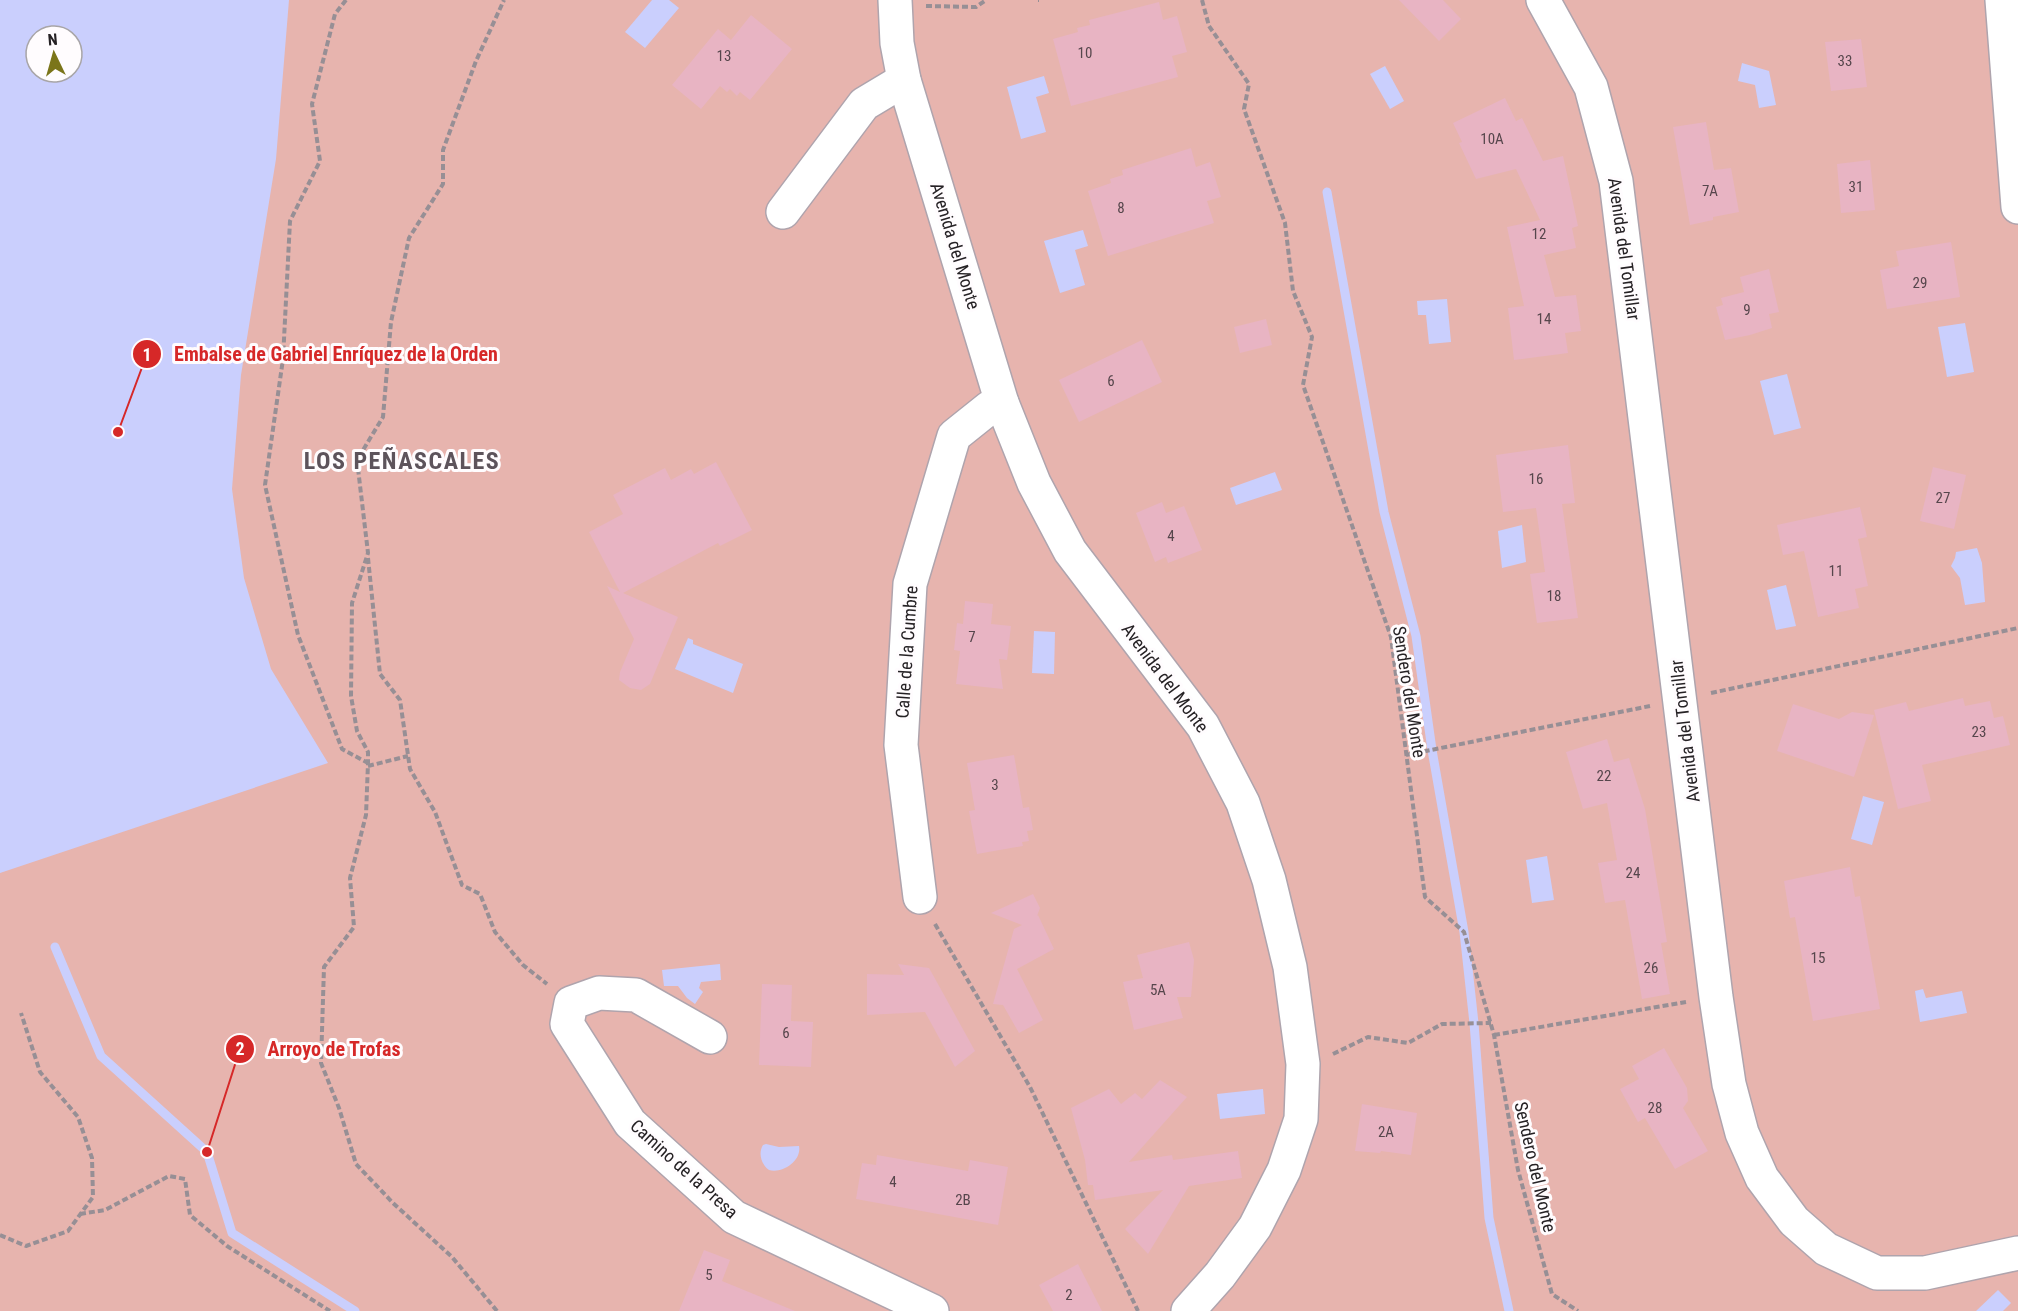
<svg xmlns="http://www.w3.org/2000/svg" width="2018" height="1311" font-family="'Roboto Condensed',sans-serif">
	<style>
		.green { fill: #e7b4ae; fill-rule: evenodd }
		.water { fill: #cacffd; fill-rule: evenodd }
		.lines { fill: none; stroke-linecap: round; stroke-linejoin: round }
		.stream { stroke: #cacffd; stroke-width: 9 }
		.building { fill: #e8b4c3 }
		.minor-casing { stroke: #afa4ad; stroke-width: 36 }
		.path { stroke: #978f95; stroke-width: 4; stroke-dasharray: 6 3; stroke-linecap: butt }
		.minor { stroke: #fff; stroke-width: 33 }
		.labels { text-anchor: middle; stroke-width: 6; stroke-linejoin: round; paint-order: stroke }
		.number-label { font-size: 15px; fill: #56464c }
		.street-label { font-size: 18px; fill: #262225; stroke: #fffcfe }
		.district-label { font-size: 24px; font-weight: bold; letter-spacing: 1.5px; fill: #5d535b; stroke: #fffcfe }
		.leader { fill: none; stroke: #d62828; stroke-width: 2 }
		.callout-dot { fill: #d62828; stroke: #fffcfe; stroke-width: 2 }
		.mark-label { font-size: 18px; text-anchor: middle; font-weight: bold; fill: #fff }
		.callout-label { font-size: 20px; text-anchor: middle; font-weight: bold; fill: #d62828; stroke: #fffcfe; stroke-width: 6; stroke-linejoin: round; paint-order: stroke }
	</style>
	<rect width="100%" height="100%" fill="#f8ecf5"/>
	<path class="green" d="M0,0H2018V1311H0ZM36,36H72V72H36Z"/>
	<g class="water">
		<path d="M0,0H289L276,159L241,375L232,489L244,578L271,669L328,763L0,873ZM36,36H72V72H36Z"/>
		<path d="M652,0H669L679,8L645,48L625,32Z"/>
		<path d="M1742,63L1769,71L1776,105L1759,108L1755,85L1738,81Z"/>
		<path d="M1385,66L1404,101L1390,109L1370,74Z"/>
		<path d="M1044,76L1049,93L1036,97L1046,132L1021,139L1007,87Z"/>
		<path d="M1083,230L1088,246L1075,250L1085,285L1060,293L1044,241Z"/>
		<path d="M1447,299L1451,342L1429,344L1426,315H1418L1417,301Z"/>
		<path d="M1965,323L1974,372L1947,377L1938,327Z"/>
		<path d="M1787,374L1801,428L1774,435L1760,381Z"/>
		<path d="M1275,472L1282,490L1236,505L1230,488Z"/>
		<path d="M1522,525L1526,562L1502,568L1498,531Z"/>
		<path d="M1977,548L1982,563L1985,602L1965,605L1960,578L1951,566L1955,558L1956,552Z"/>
		<path d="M1786,585L1796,626L1776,630L1767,590Z"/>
		<path d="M1034,631L1055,632L1054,674L1032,673Z"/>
		<path d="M688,638L693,640V644L743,664L733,693L675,669Z"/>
		<path d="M1863,796L1884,802L1872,845L1851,839Z"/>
		<path d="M1547,856L1554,900L1532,903L1526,860Z"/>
		<path d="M720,964L721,980L701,982L699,988L703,992L695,1004L687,998L678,986H664L662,970Z"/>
		<path d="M1923,989L1926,998L1962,991L1967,1013L1920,1022L1915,991Z"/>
		<path d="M1263,1089L1265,1114L1220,1119L1217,1094Z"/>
		<path d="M766,1144L779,1147L799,1146C802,1161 782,1174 769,1170C761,1164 758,1153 763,1145Z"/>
		<path d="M1998,1290L2011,1303L2003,1311H1976Z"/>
	</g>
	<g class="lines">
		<g class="stream">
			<path d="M1327,192L1384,512L1416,636L1432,750L1464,932L1474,1023L1489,1218L1509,1311"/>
			<path d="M55,947L101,1056L207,1152L232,1233L355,1311"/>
		</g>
	</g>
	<g class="building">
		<path d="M1399,0H1443L1461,19L1439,41Z"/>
		<path d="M1159,2L1163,20L1177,16L1187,52L1172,56L1178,77L1071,106L1053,39L1078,32L1077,28L1090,25L1089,20Z"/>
		<path d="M751,15L792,49L750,100L740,92L737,96L730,89L727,92L720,86L701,109L672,85L718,29L731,40Z"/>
		<path d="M1861,39L1867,87L1831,91L1825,42Z"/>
		<path d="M1505,98L1516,121L1522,118L1543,161L1563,156L1578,226L1572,228L1576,248L1544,255L1555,297L1576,295L1581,331L1565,333L1568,353L1514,360L1508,308L1524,306L1507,227L1540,220L1516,169L1476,179L1459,143L1462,142L1453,123Z"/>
		<path d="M1706,122L1714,170L1731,168L1739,212L1713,217V220L1690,225L1673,127Z"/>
		<path d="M1191,148L1196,167L1210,162L1221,197L1207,201L1214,223L1108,256L1088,191L1111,183L1110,179L1123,175L1122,170Z"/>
		<path d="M1870,160L1875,210L1841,213L1837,164Z"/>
		<path d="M1951,242L1960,297L1887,309L1880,270L1899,266L1896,251Z"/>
		<path d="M1769,269L1779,312L1769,314L1772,328L1750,335L1725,340L1716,307L1723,305L1721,298L1744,292L1740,277Z"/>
		<path d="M1266,319L1272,345L1240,353L1234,327Z"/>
		<path d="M1142,340L1162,382L1079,422L1059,380Z"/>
		<path d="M1568,445L1575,503L1562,504L1578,618L1537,623L1530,574L1545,572L1536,508L1503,512L1496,455Z"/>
		<path d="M716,462L752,530L720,546L718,543L623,593L678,617L650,684L641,690L630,688L619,680L620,672L634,639L607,586L620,592L589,532L623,514L613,495L665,468L671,480L691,469L694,474Z"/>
		<path d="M1933,467L1966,475L1954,529L1920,521Z"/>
		<path d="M1162,502L1166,513L1184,506L1202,550L1168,563L1166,557L1155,562L1136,513Z"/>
		<path d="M1860,507L1867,537L1858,539L1868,586L1855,589L1859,608L1818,617L1804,551L1783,555L1777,525Z"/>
		<path d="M965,601L993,604L991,624L1011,626L1007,660L999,659L1003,689L956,684L960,651L954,650L957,623L963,624Z"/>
		<path d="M1963,698L1965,706L1990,701L1994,718L2003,716L2010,745L1922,765L1931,801L1898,809L1874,710L1906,702L1909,711Z"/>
		<path d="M1793,704L1839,719L1852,712L1874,715L1854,777L1777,751Z"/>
		<path d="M1607,739L1614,762L1629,758L1645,809L1667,942L1661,943L1670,994L1642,999L1625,900L1605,903L1598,863L1617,860L1607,803L1583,809L1566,752Z"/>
		<path d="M1014,755L1023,808L1029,807L1033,830L1027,831L1029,841L1022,842L1023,846L977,854L969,811L975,810L967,763Z"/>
		<path d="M1850,867L1855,897L1860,896L1880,1009L1813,1021L1795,917L1790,918L1784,881Z"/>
		<path d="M1033,894L1040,908L1037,916L1038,915L1054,949L1017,969L1043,1020L1019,1033L1003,1005L993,1004L1014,929L1022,925L991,913Z"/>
		<path d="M1189,942L1194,960L1191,997H1177L1183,1018L1134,1030L1123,982L1143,978L1137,955Z"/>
		<path d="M898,964L929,968L933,975L975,1051L955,1067L925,1012L867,1015V974L904,975Z"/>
		<path d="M762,984L792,985L791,1021L813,1022L811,1067L759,1065Z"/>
		<path d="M1664,1048L1687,1088L1688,1101L1683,1108L1708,1151L1675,1169L1645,1118L1638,1122L1620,1089L1639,1079L1632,1066Z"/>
		<path d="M1160,1080L1187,1097L1129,1162L1172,1155L1173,1160L1238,1151L1242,1178L1189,1186L1148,1254L1125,1229L1163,1190L1095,1200L1093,1185H1088L1085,1160L1071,1108L1109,1089L1121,1104L1135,1093L1142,1099Z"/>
		<path d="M1362,1104L1417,1113L1411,1155L1381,1151L1380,1153L1355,1151Z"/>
		<path d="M877,1155L968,1171L970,1160L1008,1167L998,1225L856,1199L862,1163L876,1165Z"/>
		<path d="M704,1250L730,1260L722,1281L795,1311H679Z"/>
		<path d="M1078,1264L1102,1311H1053L1039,1285Z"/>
	</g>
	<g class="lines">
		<g class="minor-casing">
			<g id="minor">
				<path d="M895,0L897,43L904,80L1002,403L1034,483L1070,551L1203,726L1243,803L1269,880L1290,967L1303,1064L1301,1119L1284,1170L1255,1227L1220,1275L1188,1311"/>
				<path d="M1543,0L1591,87L1616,181L1716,997L1729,1084L1742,1133L1762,1178L1794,1221L1826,1249L1877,1273H1925L2018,1253"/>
				<path d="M2002,0L2018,207"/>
				<path d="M783,212L864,104L904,80"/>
				<path d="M920,897L901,745L910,584L954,436L989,408L1002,403"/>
				<path d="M710,1037L636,995L599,993L571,1003L567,1024L630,1123L734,1217L932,1311"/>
			</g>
		</g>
		<g class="path">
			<path d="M346,0L335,14L312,104L320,161L290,221L283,359L265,485L298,635L342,749L368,763"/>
			<path d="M1038,0H1039"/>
			<path d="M1202,0L1209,26L1249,84L1244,109L1285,223L1293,291L1312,337L1303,385L1391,637L1425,897L1464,932L1494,1035L1518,1170L1552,1294L1578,1311"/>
			<path d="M926,6L976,7L986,0"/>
			<path d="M368,558L380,674L400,700L410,769L435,812L462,885L480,894L495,932L523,965L547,984"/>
			<path d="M1711,693L2018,628"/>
			<path d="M1406,755L1650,706"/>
			<path d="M368,766L408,756"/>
			<path d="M935,924L1030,1087L1138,1311"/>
			<path d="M1494,1035L1686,1002"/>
			<path d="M1333,1054L1368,1037L1408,1043L1442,1024L1491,1023"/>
			<path d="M80,1214L105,1210L169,1176L185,1179L190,1215L227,1246L330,1311"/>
			<path d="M0,1235L26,1246L68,1231L93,1197L92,1158L78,1117L40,1072L21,1013"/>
			<path d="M497,1311L452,1257L393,1203L356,1164L339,1108L321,1063L324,967L354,927L350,878L366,815L368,763V752L357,731L351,696L352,603L368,553L357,460L383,417L391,322L409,238L443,184V150L476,61L504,0"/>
		</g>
		<use href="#minor" class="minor"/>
	</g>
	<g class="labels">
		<g class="number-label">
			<text x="1085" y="58">10</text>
			<text x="724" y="61">13</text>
			<text x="1845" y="66">33</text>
			<text x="1492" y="144">10A</text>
			<text x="1856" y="192">31</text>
			<text x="1710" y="196">7A</text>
			<text x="1121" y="213">8</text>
			<text x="1539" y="239">12</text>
			<text x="1920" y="288">29</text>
			<text x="1747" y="315">9</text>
			<text x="1544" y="324">14</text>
			<text x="1111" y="386">6</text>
			<text x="1536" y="484">16</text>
			<text x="1943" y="503">27</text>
			<text x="1171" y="541">4</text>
			<text x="1836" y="576">11</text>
			<text x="1554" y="601">18</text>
			<text x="972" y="642">7</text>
			<text x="1979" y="737">23</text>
			<text x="1604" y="781">22</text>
			<text x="995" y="790">3</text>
			<text x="1633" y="878">24</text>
			<text x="1818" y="963">15</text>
			<text x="1651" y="973">26</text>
			<text x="1158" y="995">5A</text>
			<text x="786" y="1038">6</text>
			<text x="1655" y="1113">28</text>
			<text x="1386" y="1137">2A</text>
			<text x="893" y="1187">4</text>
			<text x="963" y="1205">2B</text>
			<text x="709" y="1280">5</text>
			<text x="1069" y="1300">2</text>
		</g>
		<g class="street-label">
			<text transform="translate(955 246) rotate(73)" y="6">Avenida del Monte</text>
			<text transform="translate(1624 249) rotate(82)" y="6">Avenida del Tomillar</text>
			<text transform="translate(907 652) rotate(-86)" y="6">Calle de la Cumbre</text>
			<text transform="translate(1165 678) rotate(53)" y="6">Avenida del Monte</text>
			<text transform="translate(1409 692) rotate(81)" y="6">Sendero del Monte</text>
			<text transform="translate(1685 731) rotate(-97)" y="6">Avenida del Tomillar</text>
			<text transform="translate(1535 1167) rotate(77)" y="6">Sendero del Monte</text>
			<text transform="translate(684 1169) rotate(42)" y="6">Camino de la Presa</text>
		</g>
		<g class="district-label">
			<text x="402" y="469">LOS PEÑASCALES</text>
		</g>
	</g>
	<path class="leader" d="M118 432L147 354M207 1152L240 1049"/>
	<g class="callout-dot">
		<circle cx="118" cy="432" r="6"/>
		<circle cx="207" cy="1152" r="6"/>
		<circle cx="147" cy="354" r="15"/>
		<circle cx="240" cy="1049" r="15"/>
	</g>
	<g class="mark-label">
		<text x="147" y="361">1</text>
		<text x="240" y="1055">2</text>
	</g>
	<g class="callout-label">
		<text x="336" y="361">Embalse de Gabriel Enríquez de la Orden</text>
		<text x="334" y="1056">Arroyo de Trofas</text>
	</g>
	<g transform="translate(54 54) rotate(355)"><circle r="28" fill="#fffcfe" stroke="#a8a5a7" stroke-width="1.5"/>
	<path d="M0-4.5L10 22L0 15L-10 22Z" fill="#7b751a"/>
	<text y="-9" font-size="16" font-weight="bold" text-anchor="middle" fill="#262225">N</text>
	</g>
</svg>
